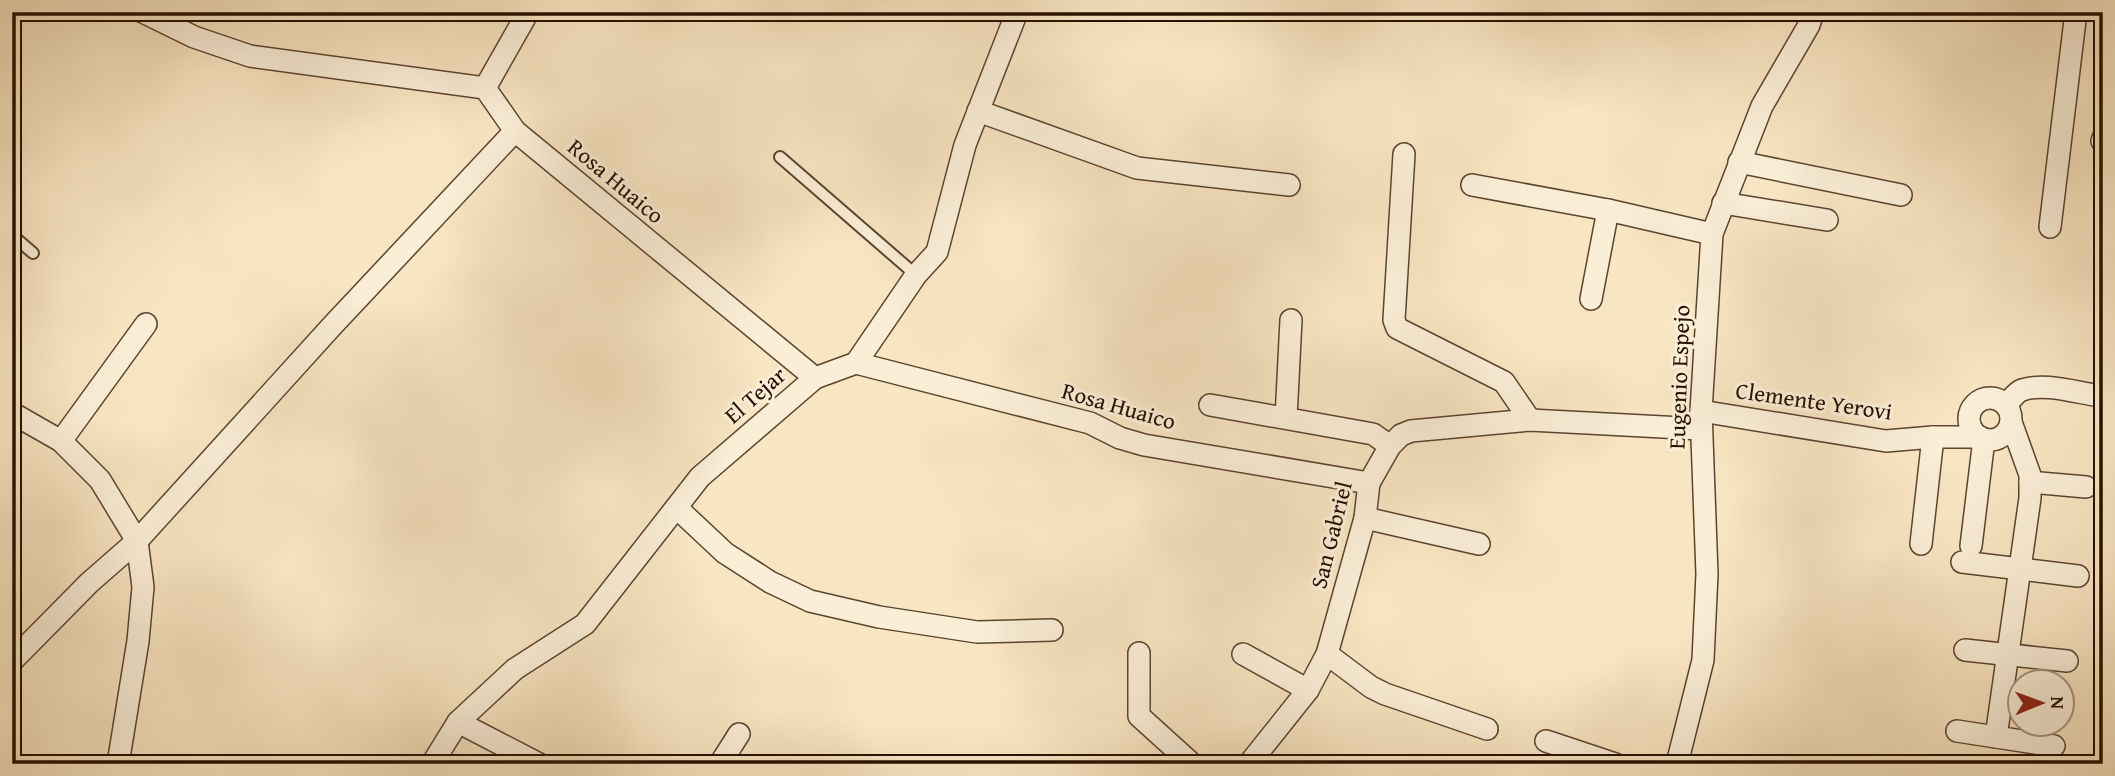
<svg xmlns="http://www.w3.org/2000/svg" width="2115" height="776" font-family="'Gentium Book Plus',serif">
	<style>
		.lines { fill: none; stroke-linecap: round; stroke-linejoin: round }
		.lane-casing { stroke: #5b4430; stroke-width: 14 }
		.street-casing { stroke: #5b4430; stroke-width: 24 }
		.lane { stroke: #faeed7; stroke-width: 10 }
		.street { stroke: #faeed7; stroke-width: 21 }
		.labels { text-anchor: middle; stroke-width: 6; stroke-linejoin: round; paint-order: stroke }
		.street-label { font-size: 23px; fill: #270f00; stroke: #faeed7 }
	</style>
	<rect width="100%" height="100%" fill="#f8e5c2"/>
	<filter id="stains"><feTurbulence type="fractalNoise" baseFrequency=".00286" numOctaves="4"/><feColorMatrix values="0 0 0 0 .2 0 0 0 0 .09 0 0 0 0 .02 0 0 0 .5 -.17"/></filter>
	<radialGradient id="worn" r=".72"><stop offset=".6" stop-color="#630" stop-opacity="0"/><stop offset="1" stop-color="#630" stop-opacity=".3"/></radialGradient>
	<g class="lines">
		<g class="lane-casing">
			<g id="lane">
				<path d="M780,157L916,275"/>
				<path d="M12,235L33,253"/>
			</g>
		</g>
		<g class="street-casing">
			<g id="street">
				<path d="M143,12L194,37L250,56L485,88L515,131L815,378"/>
				<path d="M485,88L528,12"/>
				<path d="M978,111L1137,168L1289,185"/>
				<path d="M2102,141L2103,138"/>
				<path d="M1404,154L1394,320L1397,328L1504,382L1530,420"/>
				<path d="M1739,162L1901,195"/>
				<path d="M1472,185L1608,210"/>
				<path d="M1723,203L1827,220"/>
				<path d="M2050,227L2076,12"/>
				<path d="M1591,299L1608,210L1712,234"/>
				<path d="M856,363L1090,423L1120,438L1144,445L1369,483"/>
				<circle cx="1990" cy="419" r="21"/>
				<path d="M1210,405L1373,434L1390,446"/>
				<path d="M2006,405C2011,400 2016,392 2022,390C2045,382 2077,393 2101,396"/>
				<path d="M1701,411L1886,441L1933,437H1980"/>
				<path d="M12,413L61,441L100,480L137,541L143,587L138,641L118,764"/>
				<path d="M1286,418L1291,320"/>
				<path d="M2011,422L2030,475V498L1996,737L2054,746"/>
				<path d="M61,441L146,324"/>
				<path d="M2030,482L2086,487"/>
				<path d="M677,508L725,553L770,582L810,601L879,617L977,632L1052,630"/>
				<path d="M1365,518L1479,544"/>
				<path d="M1921,544L1933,437"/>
				<path d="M1971,546L1984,439"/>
				<path d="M1962,562L2078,576"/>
				<path d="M1965,650L2067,661"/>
				<path d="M1139,653V716L1192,764"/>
				<path d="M1243,654L1308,690"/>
				<path d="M1327,654L1371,687L1385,694L1487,729"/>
				<path d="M12,661L89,583L137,541L332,326L515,131"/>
				<path d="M458,722L539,764"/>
				<path d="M1957,731L1996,737"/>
				<path d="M1546,741L1615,764"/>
				<path d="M432,764L458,722L515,669L585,624L700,477L815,378L856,363L916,275L937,252L965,145L1017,12"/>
				<path d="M720,764L739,734"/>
				<path d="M1249,764L1308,690L1327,654L1365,518L1369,483L1390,446L1401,435L1411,431L1530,420L1701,429"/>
				<path d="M1677,764L1703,660L1707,574L1701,411L1712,234L1762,106L1809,25L1813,12"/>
			</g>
		</g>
		<use href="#lane" class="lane"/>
		<use href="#street" class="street"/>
	</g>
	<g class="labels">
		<g class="street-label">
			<text transform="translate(616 181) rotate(40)" y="8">Rosa Huaico</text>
			<text transform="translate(1679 377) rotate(-88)" y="8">Eugenio Espejo</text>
			<text transform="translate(755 395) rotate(-41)" y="8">El Tejar</text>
			<text transform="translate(1814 401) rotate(8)" y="8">Clemente Yerovi</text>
			<text transform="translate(1119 406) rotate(16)" y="8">Rosa Huaico</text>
			<text transform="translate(1331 535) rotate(-76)" y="8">San Gabriel</text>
		</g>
	</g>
	<rect width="2115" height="776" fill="none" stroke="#f8e5c2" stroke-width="42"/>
	<rect x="14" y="14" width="2087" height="748" fill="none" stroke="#270f00" stroke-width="3.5"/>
	<rect x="21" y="21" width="2073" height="734" fill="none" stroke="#270f00" stroke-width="2"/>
	<g transform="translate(2041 703) rotate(89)"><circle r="33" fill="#faeed7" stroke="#a69581" stroke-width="2"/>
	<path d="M0-5L12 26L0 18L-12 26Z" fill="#8f2418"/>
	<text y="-10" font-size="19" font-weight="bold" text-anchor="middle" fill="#270f00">N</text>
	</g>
	<rect width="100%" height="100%" filter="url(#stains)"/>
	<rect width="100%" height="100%" fill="url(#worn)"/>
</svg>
